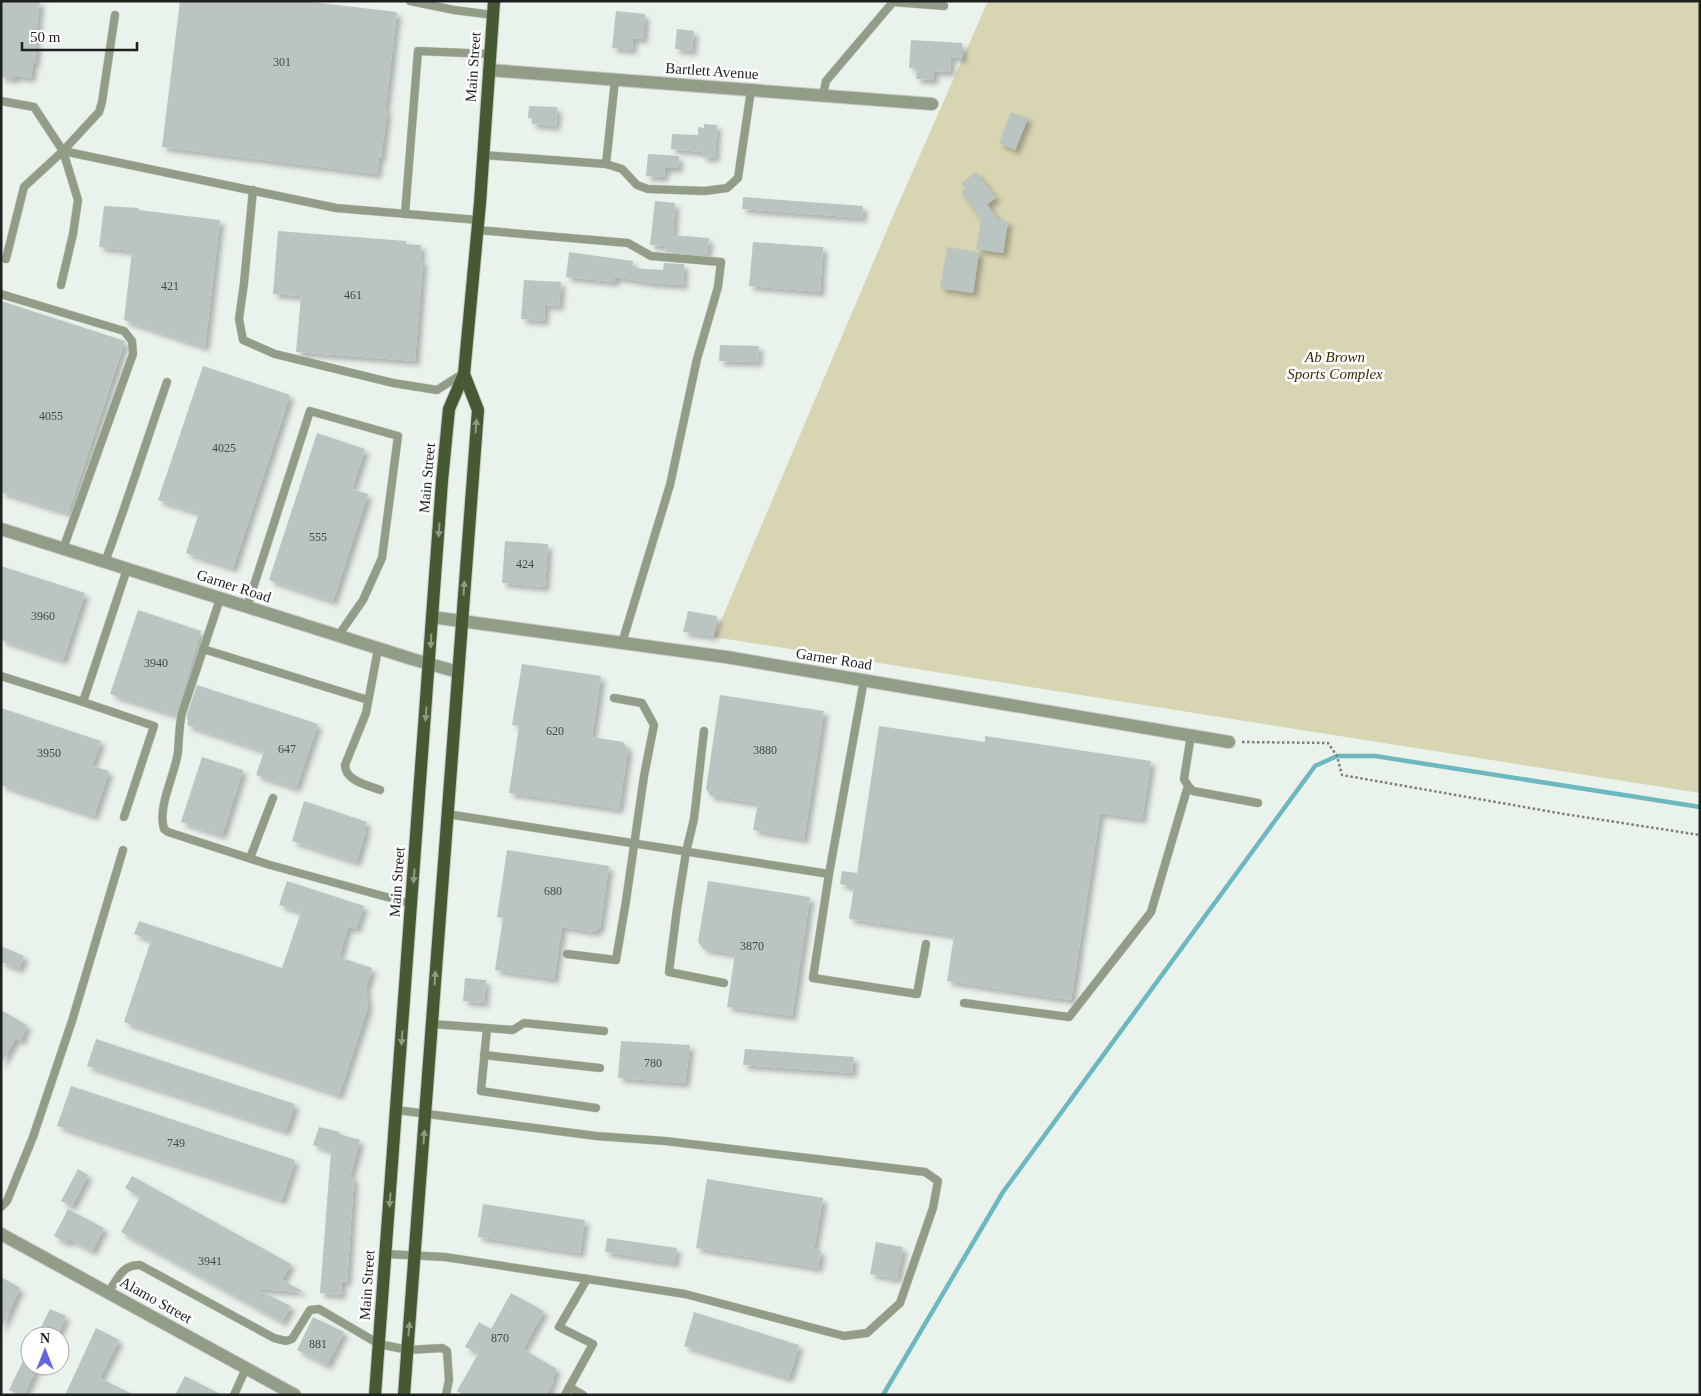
<svg xmlns="http://www.w3.org/2000/svg" width="1701" height="1396" font-family="Georgia,serif">
	<style>
		.green { fill: #d7d5b2 }
		.lines { fill: none; stroke-linecap: round; stroke-linejoin: round }
		.stream { stroke: #6cb8bf; stroke-width: 4.5 }
		.building { fill: #bac5c2; filter: url(#shadow) }
		.service-casing { stroke: #c5ccc7; stroke-width: 9 }
		.minor-casing { stroke: #c5ccc7; stroke-width: 14 }
		.primary-casing { stroke: #c5ccc7; stroke-width: 14 }
		.path { stroke: #7b807d; stroke-width: 2.5; stroke-dasharray: 2.5 2.5; stroke-linecap: butt }
		.service { stroke: #929d87; stroke-width: 8 }
		.minor { stroke: #929d87; stroke-width: 12 }
		.primary { stroke: #475932; stroke-width: 12 }
		.oneway { fill: #919b84 }
		.labels { text-anchor: middle; stroke-width: 5; stroke-linejoin: round; paint-order: stroke }
		.number-label { font-size: 12px; fill: #444947 }
		.street-label { font-size: 15px; fill: #1d201e; stroke: #fff }
		.park-label { font-size: 15px; font-style: italic; fill: #312d00; stroke: #fff }
	</style>
	<defs>
		<filter id="shadow"><feDropShadow dx="4.5" dy="4.5" stdDeviation="2.5" flood-color="#0004"/></filter>
	</defs>
	<rect width="100%" height="100%" fill="#eaf2ec"/>
	<path class="green" d="M988,1H1700V793L714,637L896,209Z"/>
	<g class="lines">
		<path class="stream" d="M883,1395L1003,1192L1315,766L1337,756H1375L1700,807"/>
	</g>
	<g class="building">
		<path d="M1,1H40L35,45H37L35,63H33L31,78L15,76L14,79L1,77Z"/>
		<path d="M180,1H303L397,12L385,111H387L381,158H379L377,174L162,147Z"/>
		<path d="M616,11L645,14L643,39L633,38L632,50L612,48Z"/>
		<path d="M677,29L694,31L692,51L675,49Z"/>
		<path d="M911,40L962,43V58L951,57L950,72L934,71V80L916,79L917,69L909,68Z"/>
		<path d="M529,106L557,107L556,126L532,124V118H528Z"/>
		<path d="M1011,112L1028,118L1015,150L999,143Z"/>
		<path d="M704,124L717,125L715,158L702,157V152L671,149L672,134L698,135V127L704,128Z"/>
		<path d="M648,154L679,156L678,168H665L664,177L646,176Z"/>
		<path d="M976,172L996,198L987,204L998,220L1008,221L1003,253L976,249L981,219L961,192L965,189L961,183Z"/>
		<path d="M743,197L863,206L862,218L742,209Z"/>
		<path d="M655,201L675,203L673,235L709,238L707,255L665,252L666,246L650,245Z"/>
		<path d="M104,206L139,208L138,210L220,220L205,347L124,320L132,251L99,247Z"/>
		<path d="M278,231L406,241V244L421,245L420,261H423L415,361L296,352L301,296L273,294Z"/>
		<path d="M753,242L823,247L820,292L749,286Z"/>
		<path d="M947,247L979,252L973,293L940,288Z"/>
		<path d="M569,252L633,261L632,268L663,270L664,263L684,264L683,285L653,283L615,277V282L566,277Z"/>
		<path d="M524,280L561,282L559,306L545,305L544,321L521,319Z"/>
		<path d="M1,301L125,341L68,513L1,492Z"/>
		<path d="M720,345L759,346L758,362L719,361Z"/>
		<path d="M203,366L290,395L233,568L186,553L199,513L158,500Z"/>
		<path d="M317,433L365,449L352,489L368,494L333,601L269,580Z"/>
		<path d="M505,541L548,544L545,587L502,583Z"/>
		<path d="M1,566L85,593L63,660L1,640Z"/>
		<path d="M138,610L201,631L176,715L110,694Z"/>
		<path d="M688,611L717,616L713,636L683,632Z"/>
		<path d="M522,664L601,676L592,737L623,742L628,749L619,809L509,793L519,726L512,725Z"/>
		<path d="M197,685L318,724L296,788L256,775L264,751L187,725L188,720L187,719V714Z"/>
		<path d="M720,695L824,711L804,839L753,830L758,803L711,796L706,789Z"/>
		<path d="M1,708L101,741L92,766L109,771L94,816L1,785Z"/>
		<path d="M879,726L985,742V736L1151,761L1142,819L1100,813L1071,1000L947,981L954,935L849,919L854,887L840,884L842,871L857,873Z"/>
		<path d="M202,757L243,770L222,835L181,822Z"/>
		<path d="M304,801L367,822L364,831H366L356,862L292,841Z"/>
		<path d="M507,850L609,866L600,927L594,932L562,927L554,979L495,970L503,918L497,917Z"/>
		<path d="M287,881L364,906L356,929L348,927L339,957L372,968L366,988L368,1007L339,1095L124,1022L151,940L134,934L139,921L282,968L301,912L279,905Z"/>
		<path d="M708,881L810,897L792,1016L727,1007L735,954L704,949L698,942Z"/>
		<path d="M1,946L24,956L19,969L1,962Z"/>
		<path d="M465,978L486,980L484,1003L463,1001Z"/>
		<path d="M1,1010L27,1025L21,1041L16,1038L1,1064Z"/>
		<path d="M96,1039L295,1104L286,1131L87,1066Z"/>
		<path d="M621,1041L690,1045L685,1083L618,1078Z"/>
		<path d="M745,1049L854,1057L852,1073L743,1065Z"/>
		<path d="M71,1086L295,1160L282,1200L57,1126Z"/>
		<path d="M319,1127L340,1132L339,1134L360,1140L350,1177L354,1178L347,1282L342,1281L341,1295L320,1293L331,1151L313,1145Z"/>
		<path d="M78,1169L88,1175L72,1206L61,1201Z"/>
		<path d="M132,1176L291,1264L282,1280L304,1292L256,1289L291,1306L282,1322L121,1232L140,1197L125,1188Z"/>
		<path d="M707,1179L823,1198L814,1249L821,1251L818,1268L696,1248Z"/>
		<path d="M483,1204L585,1220L580,1253L478,1237Z"/>
		<path d="M68,1209L104,1228L92,1251L69,1239L67,1243L54,1236Z"/>
		<path d="M607,1238L677,1248L674,1263L605,1252Z"/>
		<path d="M876,1242L903,1247L897,1279L870,1274Z"/>
		<path d="M1,1277L20,1288L1,1329Z"/>
		<path d="M511,1293L544,1311L523,1349L557,1369L552,1379L554,1380L546,1395H464L457,1391L478,1354L465,1347L479,1322L491,1329Z"/>
		<path d="M50,1309L66,1316L57,1336H51L39,1331Z"/>
		<path d="M694,1312L799,1345L789,1378L684,1346Z"/>
		<path d="M313,1317L344,1332L327,1365L297,1350Z"/>
		<path d="M96,1328L119,1340L100,1378L134,1395H65Z"/>
		<path d="M30,1346V1366H38L24,1395H20L9,1390Z"/>
		<path d="M185,1376L222,1395H175Z"/>
	</g>
	<g class="lines">
		<g class="service-casing">
			<g id="service">
				<path d="M410,1L454,10L493,15"/>
				<path d="M823,95L826,81L893,2L944,6"/>
				<path d="M1,101L34,107L63,151L336,208L478,220"/>
				<path d="M483,155L606,164L615,80"/>
				<path d="M606,164L622,169L637,185L648,189L705,191L727,188L738,178L751,90"/>
				<path d="M253,190L244,283L239,319L243,340L275,354L393,383L437,390L462,374"/>
				<path d="M405,214L418,51L490,54"/>
				<path d="M477,230L628,243L651,256L721,262L718,287L697,359L670,485L622,643"/>
				<path d="M6,259L24,187L63,151L99,112L102,102L115,15"/>
				<path d="M61,285L73,234L78,200L63,151"/>
				<path d="M1,294L124,331L132,341L133,354L63,549"/>
				<path d="M105,562C127,503 146,442 167,382"/>
				<path d="M220,599L182,713C179,726 179,738 178,752C175,775 157,807 164,829L168,832L270,865L412,904"/>
				<path d="M247,607L310,411L398,436L382,558L363,600L338,636"/>
				<path d="M203,649L368,700"/>
				<path d="M378,649L366,713L345,765C345,781 368,785 380,790"/>
				<path d="M1,676L83,702L127,569"/>
				<path d="M83,702L154,726L124,817"/>
				<path d="M704,731L694,819L686,852L677,909L669,972L724,983"/>
				<path d="M1191,735L1184,779L1188,786L1193,791L1258,803"/>
				<path d="M447,814L829,874L864,680"/>
				<path d="M250,858L273,798"/>
				<path d="M829,874L813,978L917,994L926,944"/>
				<path d="M567,954L616,960L626,901L644,776L654,725L642,703L614,698"/>
				<path d="M964,1003L1069,1017L1151,912L1188,786"/>
				<path d="M432,1024L513,1030L524,1023L604,1031"/>
				<path d="M487,1028L481,1091L596,1108"/>
				<path d="M484,1055L600,1068"/>
				<path d="M1,1207L7,1201L33,1137L72,1021L123,850"/>
				<path d="M386,1254L445,1257L685,1294L844,1336L867,1333L900,1303L933,1208L938,1181L925,1172L665,1141L596,1136L397,1110"/>
				<path d="M108,1293C117,1280 122,1264 140,1265L274,1338L286,1341L292,1339L310,1310L319,1309L379,1344L408,1350L442,1348L447,1351L449,1380L446,1395"/>
				<path d="M569,1387L583,1395"/>
				<path d="M234,1395L246,1368"/>
				<path d="M565,1395L593,1344L559,1327L587,1279"/>
			</g>
		</g>
		<g class="minor-casing">
			<g id="minor">
				<path d="M489,70L932,104"/>
				<path d="M1,529L412,659L458,672"/>
				<path d="M432,617L726,657L1229,742"/>
				<path d="M1,1234L295,1395"/>
			</g>
		</g>
		<g class="primary-casing">
			<g id="primary">
				<path d="M375,1395L442,481L449,409L464,374L480,203L494,1"/>
				<path d="M404,1395L478,410L464,374"/>
			</g>
		</g>
		<path class="path" d="M1242,742L1328,743L1337,756L1342,775L1564,814L1700,835"/>
		<use href="#service" class="service"/>
		<use href="#minor" class="minor"/>
		<use href="#primary" class="primary"/>
	</g>
	<defs><path id="oneway-solid" d="M-6-.8H1V-3.2L6.5 0L1 3.2V.8H-6Z" transform="scale(1.25)"/></defs>
	<g class="oneway">
		<use href="#oneway-solid" transform="translate(476 426) rotate(-86)"/>
		<use href="#oneway-solid" transform="translate(439 530) rotate(94)"/>
		<use href="#oneway-solid" transform="translate(464 588) rotate(-86)"/>
		<use href="#oneway-solid" transform="translate(431 641) rotate(93)"/>
		<use href="#oneway-solid" transform="translate(426 714) rotate(94)"/>
		<use href="#oneway-solid" transform="translate(414 876) rotate(94)"/>
		<use href="#oneway-solid" transform="translate(435 978) rotate(-86)"/>
		<use href="#oneway-solid" transform="translate(402 1038) rotate(94)"/>
		<use href="#oneway-solid" transform="translate(424 1137) rotate(-86)"/>
		<use href="#oneway-solid" transform="translate(390 1200) rotate(94)"/>
		<use href="#oneway-solid" transform="translate(409 1329) rotate(-85)"/>
	</g>
	<g class="labels">
		<g class="number-label">
			<text x="282" y="66">301</text>
			<text x="170" y="290">421</text>
			<text x="353" y="299">461</text>
			<text x="51" y="420">4055</text>
			<text x="224" y="452">4025</text>
			<text x="318" y="541">555</text>
			<text x="525" y="568">424</text>
			<text x="43" y="620">3960</text>
			<text x="156" y="667">3940</text>
			<text x="555" y="735">620</text>
			<text x="287" y="753">647</text>
			<text x="765" y="754">3880</text>
			<text x="49" y="757">3950</text>
			<text x="553" y="895">680</text>
			<text x="752" y="950">3870</text>
			<text x="653" y="1067">780</text>
			<text x="176" y="1147">749</text>
			<text x="210" y="1265">3941</text>
			<text x="500" y="1342">870</text>
			<text x="318" y="1348">881</text>
		</g>
		<g class="street-label">
			<text transform="translate(473 67) rotate(-86)" y="5">Main Street</text>
			<text transform="translate(712 71) rotate(4)" y="5">Bartlett Avenue</text>
			<text transform="translate(427 478) rotate(-85)" y="5">Main Street</text>
			<text transform="translate(234 586) rotate(18)" y="5">Garner Road</text>
			<text transform="translate(834 659) rotate(9)" y="5">Garner Road</text>
			<text transform="translate(397 882) rotate(-86)" y="5">Main Street</text>
			<text transform="translate(367 1285) rotate(-86)" y="5">Main Street</text>
			<text transform="translate(156 1300) rotate(29)" y="5">Alamo Street</text>
		</g>
		<g class="park-label">
			<text x="1335" y="362">Ab Brown<tspan x="1335" dy="17">Sports Complex</tspan></text>
		</g>
	</g>
	<rect width="1701" height="1396" fill="none" stroke="#1d201e" stroke-width="5"/>
	<g transform="translate(45 1351)"><circle r="24" fill="#ffffff" stroke="#a5a6a5"/>
	<path d="M0-4L9 19L0 12L-9 19Z" fill="#6267e0"/>
	<text y="-8" font-size="14" font-weight="bold" text-anchor="middle" fill="#1d201e">N</text>
	</g>
	<path d="M22 42v8h115v-8" fill="none" stroke="#1d201e" stroke-width="2.5"/>
	<text x="30" y="42" font-size="15" fill="#1d201e" stroke="#ffffff" stroke-width="4" paint-order="stroke">50 m</text>
</svg>
